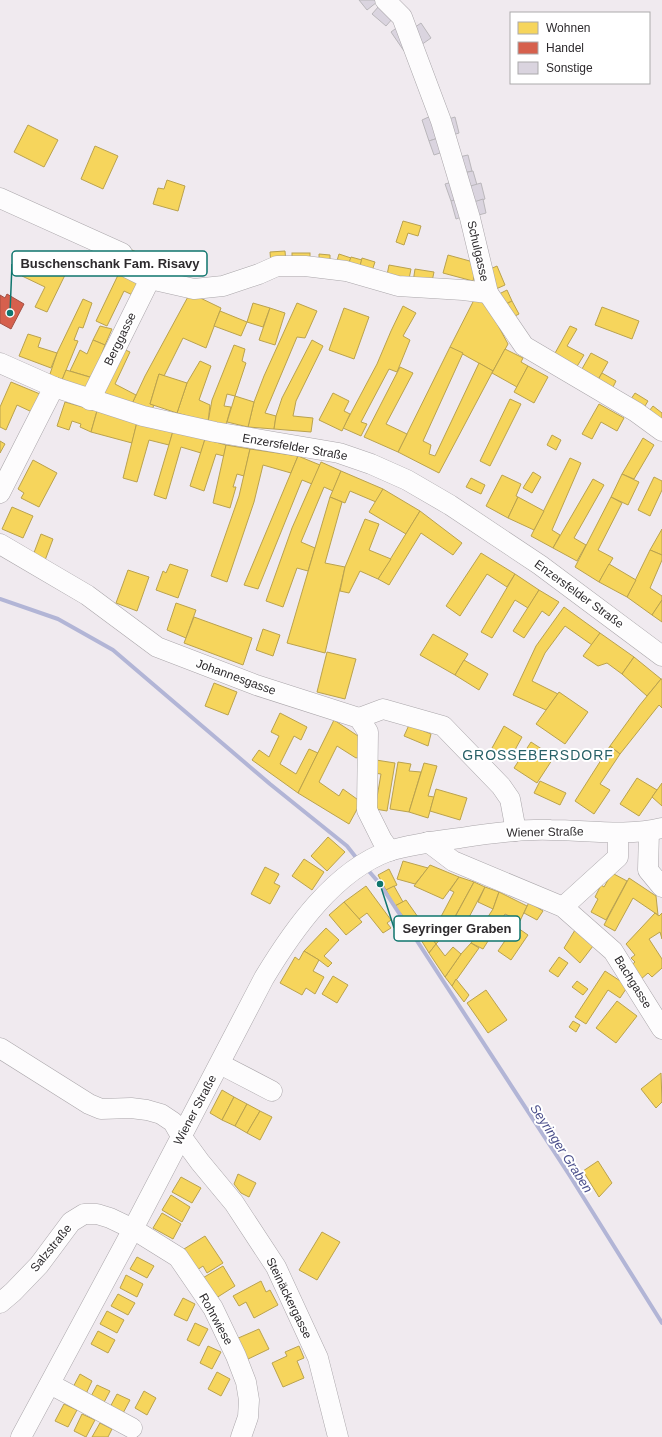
<svg xmlns="http://www.w3.org/2000/svg" width="662" height="1437" font-family="Arial,sans-serif">
	<style>
		.homes { fill: #f6d55c; stroke: #baa24e }
		.shops { fill: #d6604d; stroke: #a35043 }
		.lines { fill: none; stroke-linecap: round; stroke-linejoin: round }
		.stream { stroke: #b2b5d6; stroke-width: 4 }
		.building { fill: #dad4df; stroke: #bab7bb }
		.minor-casing { stroke: #aaa6aa; stroke-width: 21 }
		.minor { stroke: #fdfcfd; stroke-width: 20 }
		.labels { text-anchor: middle; stroke-width: 4; stroke-linejoin: round; paint-order: stroke }
		.street-label { font-size: 12px; fill: #2d2a2d; stroke: #fff }
		.water-label { font-size: 13px; font-style: italic; fill: #4c508c; stroke: #fff }
		.quarter-label { font-size: 14px; letter-spacing: 1px; fill: #286168; stroke: #fff }
		.leader { fill: none; stroke: #0f766e; stroke-width: 1.5 }
		.callout-dot { fill: #0f766e; stroke: #fff; stroke-width: 1.5 }
		.callout { fill: #fff; stroke: #0f766e; stroke-width: 1.5 }
		.callout-label { font-size: 13px; text-anchor: middle; font-weight: bold; fill: #2d2a2d }
	</style>
	<rect width="100%" height="100%" fill="#f0eaef"/>
	<g class="homes">
		<path d="M28,125L58,140L44,167L14,152Z"/>
		<path d="M95,146L118,156L103,189L81,179Z"/>
		<path d="M167,180L185,186L178,211L153,204L158,188L164,189Z"/>
		<path d="M403,221L421,226L418,236L408,233L404,245L396,242Z"/>
		<path d="M132,250L141,254L136,264L127,260Z"/>
		<path d="M285,251L286,263L271,264L270,252Z"/>
		<rect x="292" y="253" width="18" height="11"/>
		<path d="M319,254L330,255V265L319,264Z"/>
		<path d="M339,254L351,258L347,268L336,264Z"/>
		<path d="M448,255L477,263L473,281L443,273Z"/>
		<path d="M351,257L362,260L358,271L347,268Z"/>
		<path d="M30,258L65,275L47,312L35,307L45,287L22,276Z"/>
		<path d="M362,258L375,262L371,274L359,270Z"/>
		<path d="M389,265L411,269L408,284L386,280Z"/>
		<path d="M497,266L505,285L496,289L488,270Z"/>
		<path d="M415,269L434,272L431,286L413,282Z"/>
		<path d="M119,273L145,285L139,298L124,291L107,326L96,321Z"/>
		<path d="M507,290L512,301L502,306L497,295Z"/>
		<path d="M190,293L221,308L206,348L183,338L164,376L159,374L150,404L154,405L151,412L131,406L145,376Z"/>
		<path d="M475,298L487,305L508,344L493,371L450,347Z"/>
		<path d="M83,299L92,303L83,328L79,327L74,340L78,341L62,380L49,377L57,353Z"/>
		<path d="M512,301L519,314L509,319L502,306Z"/>
		<path d="M253,303L270,308L263,327L247,322Z"/>
		<path d="M297,303L317,311L305,338L297,337L265,413L276,416L274,429L248,427L254,402L264,376Z"/>
		<path d="M403,306L416,313L403,336L410,340L397,372L389,369L361,422L367,424L361,436L343,428L377,364L391,331Z"/>
		<path d="M602,307L639,321L632,339L595,325Z"/>
		<path d="M270,308L285,313L275,345L259,340Z"/>
		<path d="M344,308L369,317L354,359L329,350Z"/>
		<path d="M220,311L247,322L241,336L214,326Z"/>
		<path d="M100,326L112,329L105,345L93,340Z"/>
		<path d="M570,326L577,329L567,346L584,355L576,368L554,355Z"/>
		<path d="M28,334L41,338L38,347L57,353L51,368L19,356Z"/>
		<path d="M93,340L105,345L102,353L108,355L93,378L70,371L80,350L87,354Z"/>
		<path d="M312,340L323,346L296,401L293,416L313,418L311,432L274,429L276,416L282,398Z"/>
		<path d="M234,345L245,349L242,361L246,363L235,396L227,394L224,406L231,407L226,425L208,422L212,400Z"/>
		<path d="M119,347L130,352L115,384L136,395L131,406L98,391Z"/>
		<path d="M450,347L463,353L423,441L431,445L429,454L435,456L479,363L493,371L439,473L398,452Z"/>
		<path d="M505,349L523,358L521,362L528,366L517,387L492,373Z"/>
		<path d="M591,353L608,362L595,385L578,376Z"/>
		<path d="M200,361L211,366L199,400L210,405L208,422L177,413L187,383Z"/>
		<path d="M528,366L548,377L534,403L514,392Z"/>
		<path d="M400,367L413,373L386,424L407,434L398,452L364,437Z"/>
		<path d="M66,370L93,378L88,389L62,380Z"/>
		<path d="M602,373L616,381L610,393L595,385Z"/>
		<path d="M159,374L187,383L177,413L150,404Z"/>
		<path d="M11,382L40,394L32,412L17,405L6,430L0,427V407Z"/>
		<path d="M333,393L349,401L344,411L350,414L342,431L319,420Z"/>
		<path d="M635,393L648,401L642,411L629,402Z"/>
		<path d="M235,396L254,402L248,427L227,422Z"/>
		<path d="M510,399L521,404L490,466L480,461Z"/>
		<path d="M65,402L97,411L91,432L80,427L81,424L72,421L69,430L57,426Z"/>
		<path d="M599,404L624,418L617,431L601,422L592,439L582,434Z"/>
		<path d="M653,406L662,413V423L646,415Z"/>
		<path d="M97,411L137,422L132,443L91,432Z"/>
		<path d="M137,422L173,431L169,445L149,440L137,482L123,478Z"/>
		<path d="M173,431L205,439L201,453L181,447L166,499L154,495Z"/>
		<path d="M552,435L561,440L556,450L547,445Z"/>
		<path d="M643,438L654,445L634,479L622,474Z"/>
		<path d="M205,439L226,445L224,456L216,454L204,491L190,486Z"/>
		<path d="M0,441L5,444L0,453Z"/>
		<path d="M226,445L250,449L244,476L237,474L233,487H236L230,508L213,503Z"/>
		<path d="M250,449L298,456L291,473L263,465L254,502L227,582L211,576L239,496Z"/>
		<path d="M298,456L320,465L312,484L302,480L258,589L244,585Z"/>
		<path d="M570,458L581,463L552,530L560,535L553,548L531,536Z"/>
		<path d="M33,460L57,473L39,507L21,498L24,493L18,489Z"/>
		<path d="M321,462L341,471L333,491L324,487L301,542L315,548L308,571L297,568L283,607L266,601L292,528Z"/>
		<path d="M341,471L383,489L376,502L350,491L345,503L330,497Z"/>
		<path d="M533,472L541,477L532,493L523,488Z"/>
		<path d="M622,474L639,482L628,505L611,497Z"/>
		<path d="M502,475L521,484L516,496L518,497L508,518L486,506Z"/>
		<path d="M654,477L662,481V490L650,516L638,510Z"/>
		<path d="M471,478L485,485L481,494L466,487Z"/>
		<path d="M593,479L604,485L574,538L586,545L577,561L553,548Z"/>
		<path d="M383,489L420,511L406,534L369,512Z"/>
		<path d="M330,497L342,502L325,563L345,567L325,653L287,643Z"/>
		<path d="M518,497L544,511L534,530L508,518Z"/>
		<path d="M611,497L622,503L598,550L613,558L599,582L575,567Z"/>
		<path d="M12,507L33,516L23,538L2,529Z"/>
		<path d="M420,511L462,543L453,555L421,533L389,585L378,579Z"/>
		<path d="M365,519L379,524L369,550L391,559L378,579L360,571L349,593L340,591L345,567Z"/>
		<path d="M662,529V555L650,550Z"/>
		<path d="M41,534L53,539L44,563L32,558Z"/>
		<path d="M650,550L662,555V560L650,588L662,596V600L652,615L627,597Z"/>
		<path d="M481,553L515,574L507,587L487,574L460,616L446,606Z"/>
		<path d="M170,564L188,570L178,598L156,590L163,571L166,573Z"/>
		<path d="M609,564L636,580L627,597L599,582Z"/>
		<path d="M128,570L149,577L137,611L116,603Z"/>
		<path d="M515,574L539,590L528,608L515,600L492,638L481,632Z"/>
		<path d="M539,590L559,602L549,616L542,611L524,638L513,631Z"/>
		<path d="M662,600V622L652,615Z"/>
		<path d="M176,603L196,610L186,638L167,630Z"/>
		<path d="M564,607L600,633L592,645L565,626L545,653L532,681L558,694L546,710L513,695L536,646Z"/>
		<path d="M194,617L252,638L243,665L184,643Z"/>
		<path d="M263,629L280,635L273,656L256,650Z"/>
		<path d="M600,633L634,657L622,674L607,663L598,666L583,656Z"/>
		<path d="M433,634L468,654L455,675L420,655Z"/>
		<path d="M327,652L356,659L345,699L317,692Z"/>
		<path d="M634,657L661,679L647,696L622,674Z"/>
		<path d="M464,660L488,674L479,690L455,675Z"/>
		<path d="M661,679H662V708L659,705L620,754L610,746L639,706Z"/>
		<path d="M214,683L237,692L228,715L205,706Z"/>
		<path d="M559,692L588,712L565,744L536,724Z"/>
		<path d="M280,713L307,727L301,740L294,736L280,764L296,774L309,749L318,753L298,793L252,760L259,750L269,757L279,736L271,732Z"/>
		<path d="M334,720L364,740L365,755L356,758L337,746L319,782L339,796L343,789L361,802L349,824L298,793Z"/>
		<path d="M409,725L431,734L428,746L404,736Z"/>
		<path d="M504,726L522,737L510,759L492,748Z"/>
		<path d="M531,742L554,757L537,783L514,768Z"/>
		<path d="M610,746L620,754L600,784L610,790L594,814L575,801Z"/>
		<path d="M376,760L395,763L387,811L375,809L381,774L374,773Z"/>
		<path d="M398,762L411,764L409,771L421,772L409,812L390,809Z"/>
		<path d="M424,763L437,766L428,796L434,797L428,818L409,812Z"/>
		<path d="M637,778L657,790L639,816L620,804Z"/>
		<path d="M540,781L566,793L560,805L534,793Z"/>
		<path d="M662,783V806L652,797Z"/>
		<path d="M436,789L467,798L460,820L430,811Z"/>
		<path d="M328,837L345,852L327,871L311,856Z"/>
		<path d="M304,859L324,872L312,890L292,876Z"/>
		<path d="M403,861L428,868L415,884L397,879Z"/>
		<path d="M430,865L459,877L443,899L414,886Z"/>
		<path d="M265,867L279,874L274,883L280,886L270,904L251,894Z"/>
		<path d="M389,869L397,885L386,890L378,875Z"/>
		<path d="M612,873L627,881L606,920L591,912L598,899L595,897L601,885L604,887Z"/>
		<path d="M459,877L474,882L446,933L435,928L454,892L450,890Z"/>
		<path d="M629,878L656,896L658,915L633,898L615,931L604,925Z"/>
		<path d="M474,882L485,887L458,938L448,930Z"/>
		<path d="M366,886L391,920L387,923L391,928L383,933L367,913L359,919L344,902Z"/>
		<path d="M394,886L403,902L395,906L386,890Z"/>
		<path d="M485,887L499,892L493,909L478,902Z"/>
		<path d="M499,892L527,906L520,921L505,914L483,949L471,943L493,909Z"/>
		<path d="M406,900L425,927L418,935L395,906Z"/>
		<path d="M344,902L362,922L346,935L329,915Z"/>
		<path d="M529,902L543,911L537,920L524,913Z"/>
		<path d="M655,913L659,916L662,913V939L660,932L649,939L662,959V968L652,977L648,973L640,980L629,967L635,962L631,958L635,955L626,944Z"/>
		<path d="M515,926L528,935L511,960L498,951Z"/>
		<path d="M425,927L436,944L429,953L418,935Z"/>
		<path d="M326,928L339,940L324,956L332,963L328,967L319,960L304,951Z"/>
		<path d="M435,928L446,933L436,944L430,935Z"/>
		<path d="M575,930L593,946L580,963L564,948Z"/>
		<path d="M471,943L479,948L452,986L445,977L461,954Z"/>
		<path d="M436,944L445,956L453,947L461,954L445,977L429,953Z"/>
		<path d="M304,951L319,960L313,971L324,977L315,994L306,988L302,995L280,983L295,957L299,960Z"/>
		<path d="M559,957L568,963L558,977L549,971Z"/>
		<path d="M605,971L628,986L620,998L608,990L586,1024L575,1017Z"/>
		<path d="M333,976L348,985L337,1003L322,994Z"/>
		<path d="M456,979L469,995L464,1002L452,986Z"/>
		<path d="M577,981L588,989L583,995L572,987Z"/>
		<path d="M486,990L507,1020L488,1033L467,1003Z"/>
		<path d="M617,1001L637,1016L616,1043L596,1028Z"/>
		<path d="M573,1021L580,1025L576,1032L569,1027Z"/>
		<path d="M661,1073L662,1102L656,1108L641,1089Z"/>
		<path d="M222,1090L234,1097L222,1120L210,1113Z"/>
		<path d="M234,1097L247,1104L235,1126L222,1120Z"/>
		<path d="M247,1104L260,1111L247,1133L235,1126Z"/>
		<path d="M260,1111L272,1117L260,1140L247,1133Z"/>
		<path d="M598,1161L612,1183L599,1197L583,1171Z"/>
		<path d="M238,1174L256,1183L249,1197L241,1193L234,1184Z"/>
		<path d="M181,1177L201,1188L192,1203L172,1192Z"/>
		<path d="M171,1195L190,1207L182,1222L162,1210Z"/>
		<path d="M162,1213L181,1224L173,1239L153,1228Z"/>
		<path d="M322,1232L340,1242L317,1280L299,1270Z"/>
		<path d="M205,1236L223,1263L207,1273L203,1266L197,1270L184,1249Z"/>
		<path d="M137,1257L154,1266L147,1278L130,1269Z"/>
		<path d="M223,1266L235,1286L213,1300L201,1279Z"/>
		<path d="M126,1275L143,1284L137,1297L120,1288Z"/>
		<path d="M261,1281L266,1292L270,1290L278,1305L254,1318L246,1302L239,1306L233,1296Z"/>
		<path d="M118,1294L135,1303L128,1315L111,1306Z"/>
		<path d="M183,1298L195,1304L187,1321L174,1315Z"/>
		<path d="M107,1311L124,1320L117,1333L100,1324Z"/>
		<path d="M195,1323L208,1329L199,1346L187,1340Z"/>
		<path d="M259,1329L269,1349L246,1360L236,1339Z"/>
		<path d="M98,1331L115,1340L108,1353L91,1344Z"/>
		<path d="M208,1346L221,1352L212,1369L200,1363Z"/>
		<path d="M299,1346L304,1358L297,1361L304,1378L283,1387L272,1363L287,1356L285,1352Z"/>
		<path d="M217,1372L230,1379L221,1396L208,1389Z"/>
		<path d="M80,1374L92,1381L84,1398L71,1391Z"/>
		<path d="M97,1385L110,1391L101,1408L88,1402Z"/>
		<path d="M144,1391L156,1398L147,1415L135,1408Z"/>
		<path d="M117,1394L130,1400L121,1417L108,1411Z"/>
		<path d="M64,1404L77,1410L68,1427L55,1421Z"/>
		<path d="M82,1414L95,1420L86,1437L74,1431Z"/>
		<path d="M100,1423L112,1429L108,1437H92Z"/>
	</g>
	<path class="shops" d="M7,294L24,304L11,329L0,323V295L5,298Z"/>
	<g class="lines">
		<g class="stream">
			<path d="M0,599L58,619L113,650L270,784L347,846L358,860"/>
			<path d="M367,869L380,884L570,1176L662,1323"/>
		</g>
	</g>
	<g class="building">
		<path d="M359,0H376L377,2L367,10Z"/>
		<path d="M379,6L393,18L386,26L372,14Z"/>
		<path d="M421,23L431,38L421,45L411,30Z"/>
		<path d="M399,26L412,45L404,51L391,32Z"/>
		<path d="M433,115L441,137L429,141L422,120Z"/>
		<path d="M455,117L459,133L450,136L445,120Z"/>
		<path d="M441,137L446,151L434,155L429,141Z"/>
		<path d="M468,155L472,171L463,173L459,157Z"/>
		<path d="M473,171L477,185L467,187L463,173Z"/>
		<path d="M456,181L462,198L451,201L445,184Z"/>
		<path d="M481,183L485,199L471,203L467,187Z"/>
		<path d="M462,198L467,215L456,219L451,201Z"/>
		<path d="M483,199L486,213L475,216L471,203Z"/>
	</g>
	<g class="lines">
		<g class="minor-casing">
			<g id="minor">
				<path d="M385,0L402,17L441,121L470,218L488,293L524,346L636,412L662,431"/>
				<path d="M0,198L122,253L128,268L150,279L194,289L223,286L259,274L277,266H305L346,271L398,286L463,290L488,293"/>
				<path d="M0,363L54,387L143,416L215,432L339,453L371,464L407,480L450,505L540,565L662,656"/>
				<path d="M90,400L150,279"/>
				<path d="M0,493L54,387"/>
				<path d="M0,544L87,595L157,647L256,685L359,718L368,732L367,810L382,840L390,851"/>
				<path d="M359,718L383,709L443,726L501,786L510,799L516,831"/>
				<path d="M649,831L648,870L662,887"/>
				<path d="M428,842L453,861L563,907L613,951L662,1029"/>
				<path d="M563,907L618,857V833"/>
				<path d="M0,1048L89,1104L101,1109L131,1108L147,1110L161,1114L173,1122L181,1136L200,1162L234,1203L276,1267L318,1358L338,1437"/>
				<path d="M220,1064L272,1091"/>
				<path d="M0,1303L13,1292L39,1265L71,1222L84,1214H97L110,1218L133,1229L178,1257L213,1308L236,1356L246,1382L249,1400L248,1417L241,1437"/>
				<path d="M50,1384L132,1428"/>
				<path d="M21,1437L133,1229L264,978C293,930 334,871 389,851C412,844 437,841 460,838C490,833 521,829 551,830C587,830 626,837 662,828"/>
			</g>
		</g>
		<use href="#minor" class="minor"/>
	</g>
	<g class="labels">
		<g class="street-label">
			<text transform="translate(478 251) rotate(77)" y="4">Schulgasse</text>
			<text transform="translate(120 339) rotate(-64)" y="4">Berggasse</text>
			<text transform="translate(295 447) rotate(10)" y="4">Enzersfelder Straße</text>
			<text transform="translate(579 594) rotate(36)" y="4">Enzersfelder Straße</text>
			<text transform="translate(236 677) rotate(20)" y="4">Johannesgasse</text>
			<text transform="translate(545 832) rotate(-1)" y="4">Wiener Straße</text>
			<text transform="translate(633 982) rotate(58)" y="4">Bachgasse</text>
			<text transform="translate(195 1110) rotate(-62)" y="4">Wiener Straße</text>
			<text transform="translate(51 1248) rotate(-51)" y="4">Salzstraße</text>
			<text transform="translate(289 1298) rotate(64)" y="4">Steinäckergasse</text>
			<text transform="translate(216 1319) rotate(61)" y="4">Rohrwiese</text>
		</g>
		<g class="water-label">
			<text transform="translate(562 1148) rotate(57)" y="5">Seyringer Graben</text>
		</g>
		<g class="quarter-label">
			<text x="538" y="760">GROSSEBERSDORF</text>
		</g>
	</g>
	<path class="leader" d="M10 313L12 264M380 884L394 928"/>
	<g class="callout-dot">
		<circle cx="10" cy="313" r="4"/>
		<circle cx="380" cy="884" r="4"/>
	</g>
	<g class="callout">
		<rect x="12" y="251" width="195" height="25" rx="4"/>
		<rect x="394" y="916" width="126" height="25" rx="4"/>
	</g>
	<g class="callout-label">
		<text x="110" y="268">Buschenschank Fam. Risavy</text>
		<text x="457" y="933">Seyringer Graben</text>
	</g>
	<rect x="510" y="12" width="140" height="72" fill="#ffffff" stroke="#abaaab"/>
	<rect x="518" y="22" width="20" height="12" fill="#f6d55c" stroke="#abaaab"/>
	<text x="546" y="32" font-size="12" fill="#2d2a2d">Wohnen</text>
	<rect x="518" y="42" width="20" height="12" fill="#d6604d" stroke="#abaaab"/>
	<text x="546" y="52" font-size="12" fill="#2d2a2d">Handel</text>
	<rect x="518" y="62" width="20" height="12" fill="#dad4df" stroke="#abaaab"/>
	<text x="546" y="72" font-size="12" fill="#2d2a2d">Sonstige</text>
</svg>
